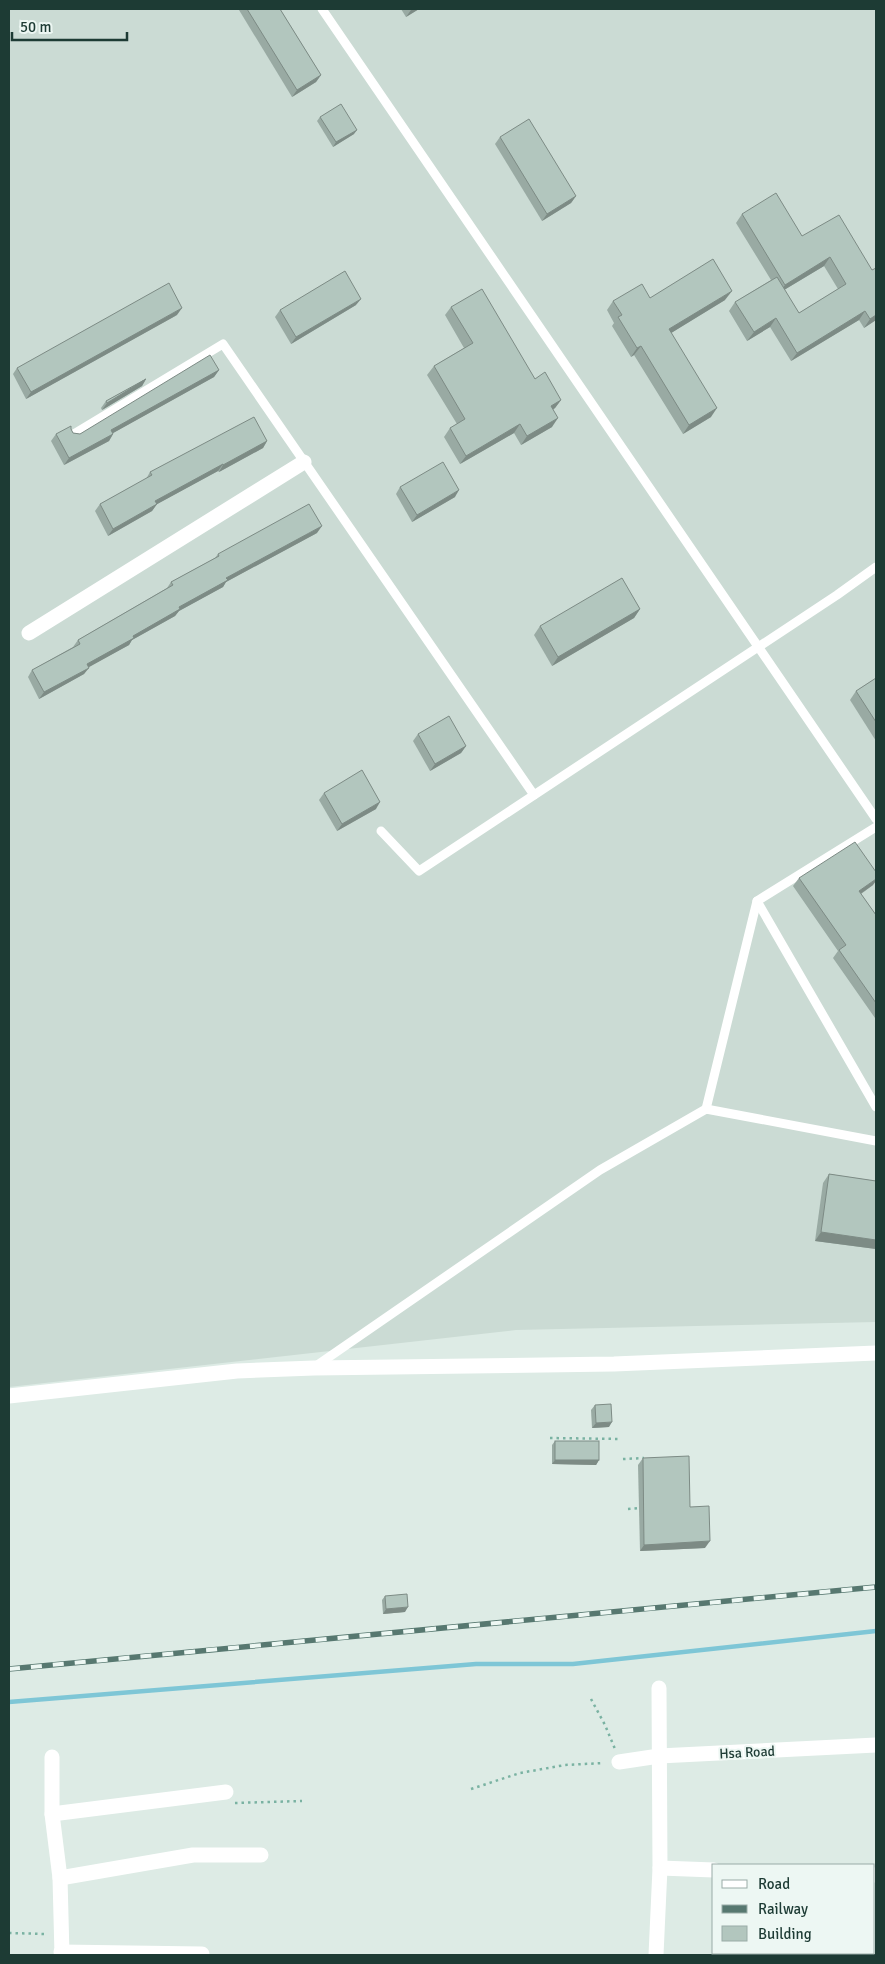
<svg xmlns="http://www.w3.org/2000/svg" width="885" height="1964" font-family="Signika,sans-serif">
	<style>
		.built { fill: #cbdbd4 }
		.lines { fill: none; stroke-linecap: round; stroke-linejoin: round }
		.stream { stroke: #7ec6d6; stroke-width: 4.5 }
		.path { stroke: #7ab2a2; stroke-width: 2.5; stroke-dasharray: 2.5 4; stroke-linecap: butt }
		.service { stroke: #fff; stroke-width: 9 }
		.minor { stroke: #fff; stroke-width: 15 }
		.rail-casing { stroke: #577870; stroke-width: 5.5 }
		.rail { stroke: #edf7f3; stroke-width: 4; stroke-dasharray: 11; stroke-linecap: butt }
		.wall { fill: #99aaa3; fill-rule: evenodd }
		.shaded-wall { fill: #7d8b85 }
		.building { fill: #b2c6be; stroke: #7d8b85 }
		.labels { text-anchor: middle; stroke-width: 4; stroke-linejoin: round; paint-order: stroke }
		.street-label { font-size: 14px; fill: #1d3b34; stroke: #edf7f3 }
	</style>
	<rect width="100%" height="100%" fill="#ddebe5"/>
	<path class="built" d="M9,9H876V1322L516,1330L9,1387Z"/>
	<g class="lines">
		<path class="stream" d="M9,1702L476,1664H573L876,1631"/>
		<g class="path">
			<path d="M550,1438L621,1439"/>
			<path d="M623,1459L644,1458"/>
			<path d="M628,1509L641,1508"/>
			<path d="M591,1699L605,1725L615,1749"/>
			<path d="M471,1789L520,1773L565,1765L604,1763"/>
			<path d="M235,1803L302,1801"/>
			<path d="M9,1933L46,1934"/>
		</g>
		<g class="service">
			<path d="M322,9L876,819"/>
			<path d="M72,435L223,344L534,795"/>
			<path d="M381,831L419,871L837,595L876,567"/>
			<path d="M757,901L876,1107"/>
			<path d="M706,1109L757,901L876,827"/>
			<path d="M316,1366L600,1170L706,1109L876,1141"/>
		</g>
		<g class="minor">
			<path d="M29,633L304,462"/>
			<path d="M9,1396L237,1371L314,1368L614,1364L876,1353"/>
			<path d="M52,1757V1814L60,1878L62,1955"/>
			<path d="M619,1762L659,1756L876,1745"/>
			<path d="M52,1814L226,1792"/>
			<path d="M660,1868L714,1870"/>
			<path d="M874,1875H876"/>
			<path d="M60,1878L193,1855H261"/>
			<path d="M61,1952L202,1954"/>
			<path d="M656,1955L660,1868L659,1688"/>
		</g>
		<g class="rail-casing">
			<path id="rail" d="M9,1669L876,1587"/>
		</g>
		<use href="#rail" class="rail"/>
	</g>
	<g class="wall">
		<path d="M240,9H280L321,75L316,82L292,97L239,10Z"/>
		<path d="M401,9H419L406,17Z"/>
		<path d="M320,117L354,134L333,147L317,121Z"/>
		<path d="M500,137L576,196L571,203L542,221L495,144Z"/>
		<path d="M742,214L802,236L872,270L876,320L864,328L859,320L791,361L770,327L747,341L729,311L735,302L771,280L736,223ZM824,266L838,289L799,313L784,290Z"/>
		<path d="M650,298L725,300L671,333L711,417L683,434L634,355L631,357L612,326L614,323L607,310L613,301Z"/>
		<path d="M356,305L291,344L275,317L280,310Z"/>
		<path d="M451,307L535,379L561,400L555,408L553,410L552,427L521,445L514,433L460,464L444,437L450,428L457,424L427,375L434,366L464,348L445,315Z"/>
		<path d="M177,315L26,399L13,374L17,368Z"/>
		<path d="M219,370L214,377L113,433V434L109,441L64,465L51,441L56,434L71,429L73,433L80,434Z"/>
		<path d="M146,379L142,386L102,410L101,408L106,401Z"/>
		<path d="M267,441L263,448L219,472L218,471L157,504L152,511L108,536L95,511L100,504L146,479L150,472Z"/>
		<path d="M400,487L455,497L412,522L396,494Z"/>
		<path d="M317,533L226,582L223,587L179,611L175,616L132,640L129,645L88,667L84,674L39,699L28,677L32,670L73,647L78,640L167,588L171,582L215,558L218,554Z"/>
		<path d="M640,609L634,618L552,666L534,635L540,626Z"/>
		<path d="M876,678V741L850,700L856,691Z"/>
		<path d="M418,734L466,746L461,753L430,771L413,741Z"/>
		<path d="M324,793L376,809L337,831L319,800Z"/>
		<path d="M799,878L873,885L861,894L876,915V1017L875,1018L833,958L838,951L793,886Z"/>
		<path d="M829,1174L876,1181V1249L815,1241L823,1183Z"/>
		<path d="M595,1405L609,1427L592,1428L591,1410Z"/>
		<path d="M555,1441L599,1460L596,1465L552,1464V1445Z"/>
		<path d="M643,1458L690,1507L705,1548L640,1551L638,1465Z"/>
		<path d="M385,1596L405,1612L383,1614L382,1600Z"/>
	</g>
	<g class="shaded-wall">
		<path d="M413,9H419L406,17L411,10Z"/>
		<path d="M321,75L316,82L292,97L297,90Z"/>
		<path d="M357,130L354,134L333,147L336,142Z"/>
		<path d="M576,196L571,203L542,221L547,214Z"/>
		<path d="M830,257L824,266L779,293L785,285Z"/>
		<path d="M732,291L725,300L663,338L669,329Z"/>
		<path d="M361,299L356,305L291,344L296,337Z"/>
		<path d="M182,308L177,315L26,399L31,392Z"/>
		<path d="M865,311L859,320L791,361L797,353Z"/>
		<path d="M876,315V320L864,328L870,319Z"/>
		<path d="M776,318L770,327L747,341L754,332Z"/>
		<path d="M641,346L634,355L631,357L637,348Z"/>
		<path d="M219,370L214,377L106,437L111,430Z"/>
		<path d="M146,379L142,386L102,410L107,403Z"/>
		<path d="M561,400L555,408L545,414L551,406Z"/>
		<path d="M717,408L711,417L683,434L689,425Z"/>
		<path d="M558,418L552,427L521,445L527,436Z"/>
		<path d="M520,424L514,433L460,464L466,456Z"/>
		<path d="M113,434L109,441L64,465L69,458Z"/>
		<path d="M267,441L263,448L219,472L223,465Z"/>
		<path d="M223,464L218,471L150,508L155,501Z"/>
		<path d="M459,490L455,497L412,522L417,515Z"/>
		<path d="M157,504L152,511L108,536L113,529Z"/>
		<path d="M322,526L317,533L226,582L223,587L179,611L175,616L132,640L129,645L82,671L87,664L226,578Z"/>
		<path d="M640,609L634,618L552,666L558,657Z"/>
		<path d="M89,668L84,674L39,699L44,692Z"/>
		<path d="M466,746L461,753L430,771L435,764Z"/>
		<path d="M380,802L376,809L337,831L342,824Z"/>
		<path d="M876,879V881L873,885L853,899L859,891Z"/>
		<path d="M821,1232L876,1240V1249L815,1241Z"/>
		<path d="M612,1422L609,1427L592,1428L596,1423Z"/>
		<path d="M555,1460H599L596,1465L552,1464Z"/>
		<path d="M710,1541L705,1548L640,1551L644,1545Z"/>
		<path d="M408,1607L405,1612L383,1614L386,1609Z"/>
	</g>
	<g class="building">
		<path d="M247,9H280L321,75L297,90Z"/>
		<path d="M341,104L357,130L336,142L320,117Z"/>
		<path d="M529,119L576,196L547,214L500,137Z"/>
		<path d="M776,193L802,236L839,215L872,270L876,268V315L870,319L865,311L797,353L776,318L754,332L735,302L777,277L799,313L846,284L830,257L785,285L742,214Z"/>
		<path d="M713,259L732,291L669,329L717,408L689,425L641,346L637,348L618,317L622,315L613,301L642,284L650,298Z"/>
		<path d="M345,271L361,299L296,337L280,310Z"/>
		<path d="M169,283L182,308L31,392L17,368Z"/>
		<path d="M482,289L535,379L545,372L561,400L551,406L558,418L527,436L520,424L466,456L450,428L465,419L434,366L473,343L451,307Z"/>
		<path d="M210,355L219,370L111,430L113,434L69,458L56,434L71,426V429L73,433L80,434Z"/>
		<path d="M146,379L107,403L106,401Z"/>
		<path d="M254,417L267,441L223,465V464L155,501L157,504L113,529L100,504L152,475L150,472Z"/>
		<path d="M443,462L459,490L417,515L400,487Z"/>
		<path d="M309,504L322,526L226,578L228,580L179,607L180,609L133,636L134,638L87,664L89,668L44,692L32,670L80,644L78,640L173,585L171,582L219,556L218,554Z"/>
		<path d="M622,578L640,609L558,657L540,626Z"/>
		<path d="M876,678V722L856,691Z"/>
		<path d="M449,716L466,746L435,764L418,734Z"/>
		<path d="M362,770L380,802L342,824L324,793Z"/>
		<path d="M855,842L876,872V879L859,891L876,915V1003L839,950L846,945L799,878Z"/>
		<path d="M829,1174L876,1181V1240L821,1232Z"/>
		<path d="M611,1404L612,1422L596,1423L595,1405Z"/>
		<rect x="555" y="1441" width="44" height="19"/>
		<path d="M689,1456L690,1507L709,1506L710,1541L644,1545L643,1458Z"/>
		<path d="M407,1594L408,1607L386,1609L385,1596Z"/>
	</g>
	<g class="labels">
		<g class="street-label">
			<text transform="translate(747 1752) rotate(-3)" y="5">Hsa Road</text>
		</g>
	</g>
	<rect width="885" height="1964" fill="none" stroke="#1d3b34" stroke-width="20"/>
	<rect x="712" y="1864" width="162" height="90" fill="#edf7f3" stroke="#9aaca7"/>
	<rect x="722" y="1880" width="25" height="8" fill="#ffffff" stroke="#9aaca7"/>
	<text x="758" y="1889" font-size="15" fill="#1d3b34">Road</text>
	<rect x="722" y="1905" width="25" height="8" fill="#577870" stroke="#9aaca7"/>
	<text x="758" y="1914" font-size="15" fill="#1d3b34">Railway</text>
	<rect x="722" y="1926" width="25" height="15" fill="#b2c6be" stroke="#9aaca7"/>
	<text x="758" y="1939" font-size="15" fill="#1d3b34">Building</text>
	<path d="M12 32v8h115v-8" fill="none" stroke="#1d3b34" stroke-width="2.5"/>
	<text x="20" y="32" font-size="15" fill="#1d3b34" stroke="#edf7f3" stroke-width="4" paint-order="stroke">50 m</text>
</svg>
